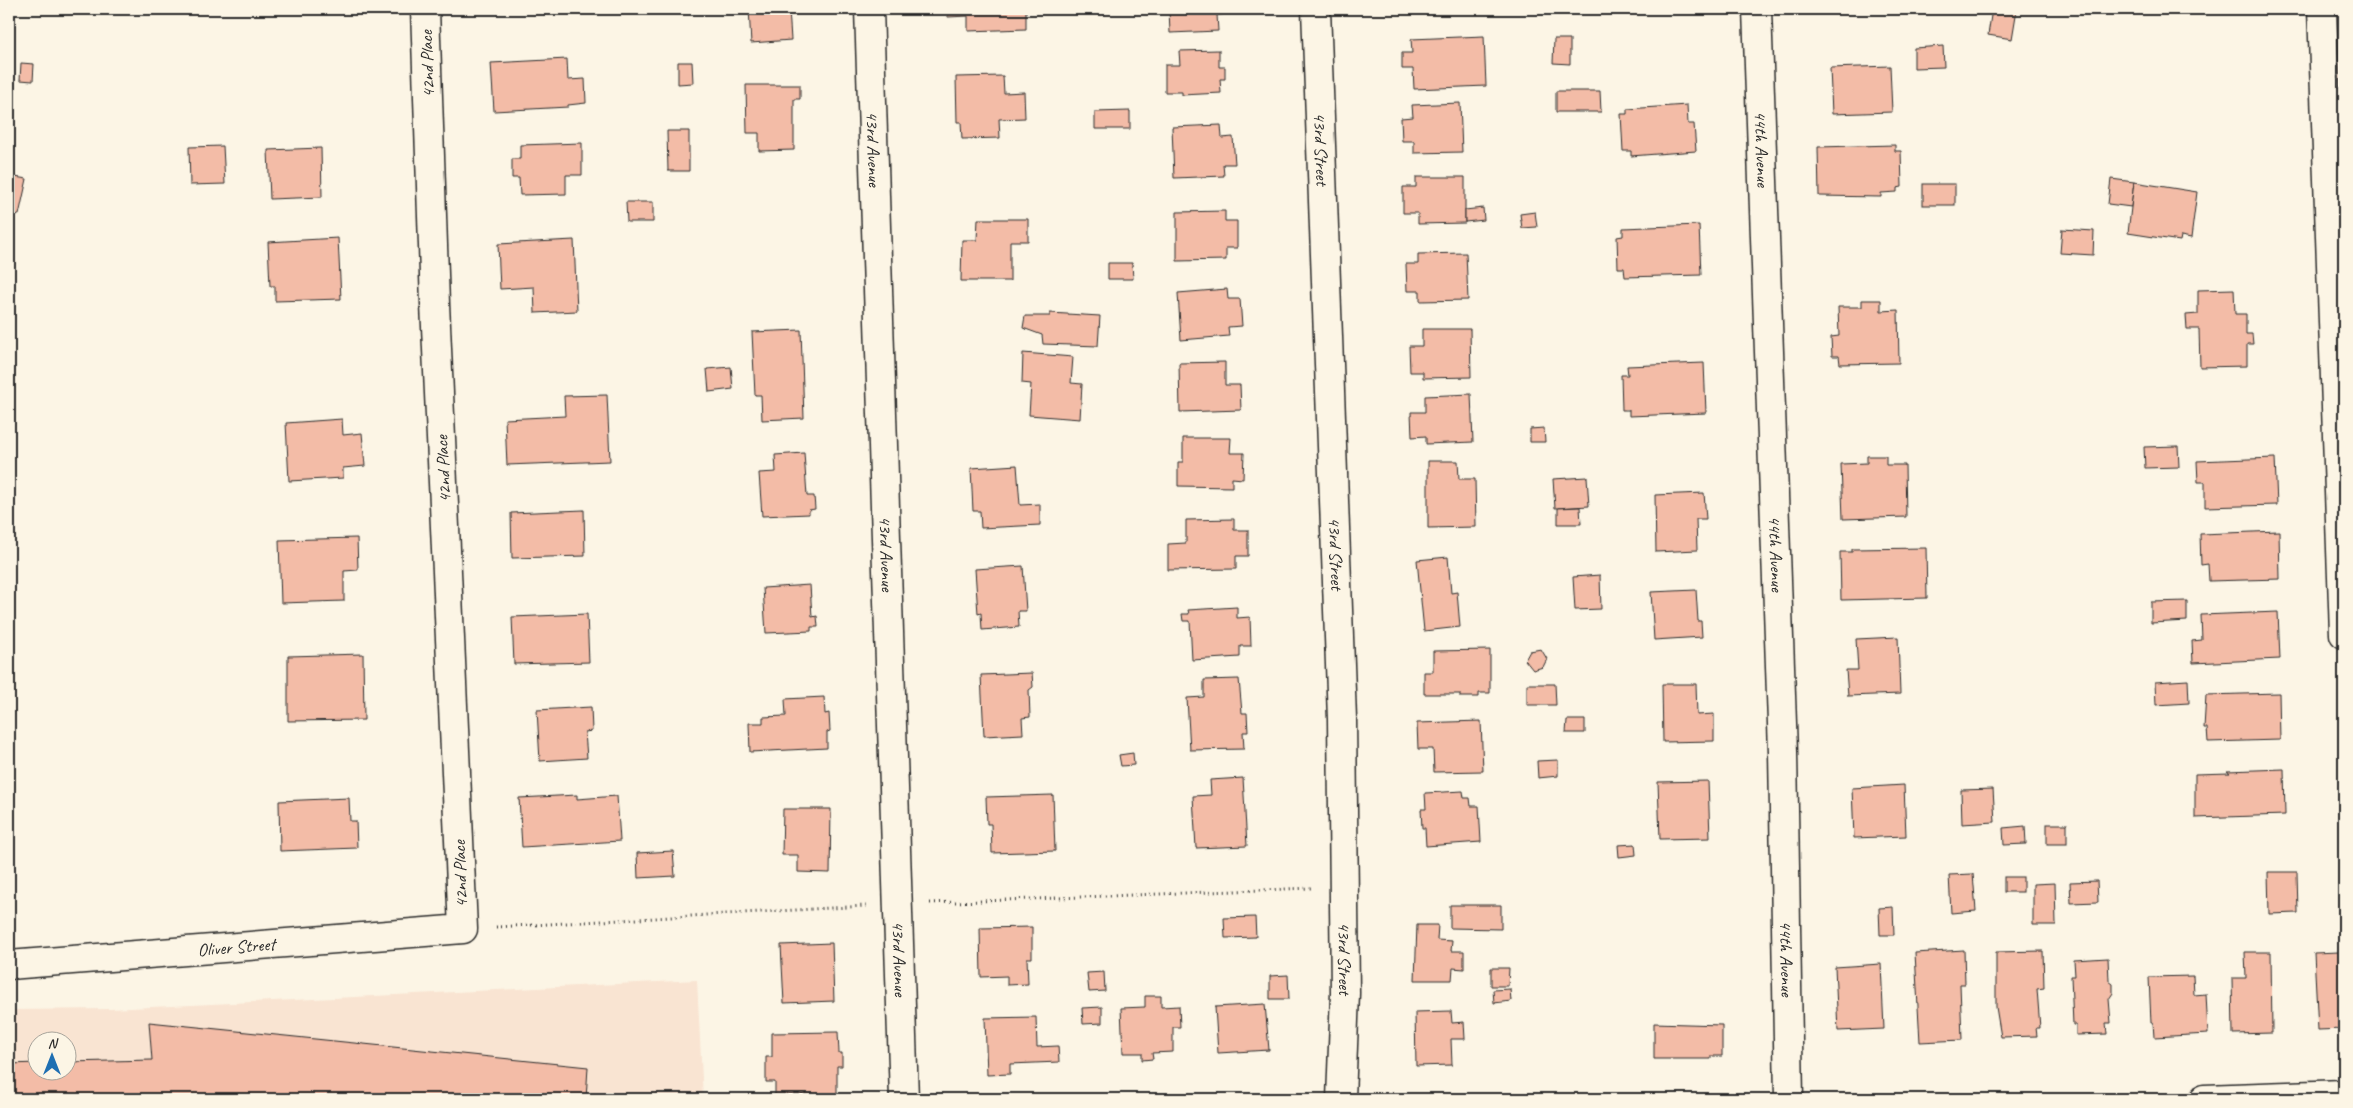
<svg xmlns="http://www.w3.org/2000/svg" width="2353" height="1108" font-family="Caveat,sans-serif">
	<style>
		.built { fill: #f9e4d2; fill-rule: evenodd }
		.building { fill: #f3bca7; stroke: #2b2b2b }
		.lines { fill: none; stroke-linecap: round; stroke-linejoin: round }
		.minor-casing { stroke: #2b2b2b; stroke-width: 31 }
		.path { stroke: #2b2b2b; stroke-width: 3; stroke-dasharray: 1 4; stroke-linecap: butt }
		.minor { stroke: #fcf5e5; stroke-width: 28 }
		.labels { text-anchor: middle; stroke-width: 4; stroke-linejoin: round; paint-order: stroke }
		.street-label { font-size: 18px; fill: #2b2b2b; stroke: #fcf5e5 }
	</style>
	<rect width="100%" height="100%" fill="#fcf5e5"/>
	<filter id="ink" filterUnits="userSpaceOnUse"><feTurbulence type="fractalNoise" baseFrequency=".02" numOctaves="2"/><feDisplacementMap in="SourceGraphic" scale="10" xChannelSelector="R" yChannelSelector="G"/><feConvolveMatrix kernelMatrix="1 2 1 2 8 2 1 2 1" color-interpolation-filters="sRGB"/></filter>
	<g filter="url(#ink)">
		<g class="built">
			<path d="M2322,9H2344V351Z"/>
			<path d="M697,980L703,1099H9V1010L111,1009ZM38,1040H68V1070H38Z"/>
		</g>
		<g class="building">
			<path d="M749,9H789L791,40L751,43Z"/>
			<path d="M947,9H1026V29L968,31V16L948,17Z"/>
			<path d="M1169,9H1230V14L1217,15L1218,31L1170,33Z"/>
			<path d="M1992,9H2017L2012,39L1988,35Z"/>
			<path d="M1484,36L1486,86L1414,89L1413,69H1402V53H1412L1411,39Z"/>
			<path d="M1554,39H1570V64L1553,63Z"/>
			<path d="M1943,46L1944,67L1914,68V48Z"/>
			<path d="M1219,50V67H1225V79H1220L1221,93L1182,95V92H1165V65H1180L1179,51Z"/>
			<path d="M567,59L568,80L585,79L586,103L568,105V107L494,111L491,63Z"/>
			<path d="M678,62H692L693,83L678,84Z"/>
			<path d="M21,63L34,64L33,81L20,80Z"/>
			<path d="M1890,66L1892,112L1832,114L1830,68Z"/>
			<path d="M1003,76L1004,93L1024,92L1025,118L999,119L1000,138L962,139L961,122H957L956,77Z"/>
			<path d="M746,85H800V99H794V150L759,151V133H747Z"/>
			<path d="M1556,91H1600L1601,112H1556Z"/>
			<path d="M1460,103L1462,152L1414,153V141H1402L1401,118L1413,117L1412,105Z"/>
			<path d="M1687,105L1688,124H1694L1696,151L1631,156V151H1623L1621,114H1627V109Z"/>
			<path d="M1130,111V129H1095V112Z"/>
			<path d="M1221,125L1222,138L1233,137L1235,164H1223L1224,176L1174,178L1172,127Z"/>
			<path d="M667,131H689V171H668Z"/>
			<path d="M582,143V175H566V194L520,195L519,178H512V159H520V145Z"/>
			<path d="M1895,145V151H1901L1902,187L1897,188V192L1881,193V197L1819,196L1818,147Z"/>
			<path d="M223,146L225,184L190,185L189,147Z"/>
			<path d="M321,148L322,197L270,199L268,150Z"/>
			<path d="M9,176L27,179L19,215L9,213Z"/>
			<path d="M1416,177H1465V223L1418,224V213H1403V187H1416Z"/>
			<path d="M2111,179L2134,182L2131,207L2108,204Z"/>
			<path d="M2134,182L2197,192L2191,238L2181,236L2180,241L2128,233Z"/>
			<rect x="1923" y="184" width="32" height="21"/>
			<path d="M626,202H653V222H627Z"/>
			<path d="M1483,208L1484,220L1465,222V210Z"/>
			<path d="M1225,211V221H1237V248H1226V260L1177,261V212Z"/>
			<path d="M1535,212L1537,227L1522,228L1520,214Z"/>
			<path d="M978,219H1028V241H1010V281H961L962,240H977Z"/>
			<path d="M1699,225L1701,275L1625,277L1624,268H1618L1617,237L1623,236V228Z"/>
			<path d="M2062,229L2094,231L2093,255L2060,253Z"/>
			<path d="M338,238L341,299L275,301V286H270L268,242Z"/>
			<path d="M574,240L577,311L535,313L534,287L500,289L498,244Z"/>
			<path d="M1466,253L1468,300L1420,301V291H1407L1406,264H1418V254Z"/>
			<path d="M1108,263H1132L1133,279H1108Z"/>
			<path d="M1227,289L1228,299H1240L1242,326L1228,327L1229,336L1181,340L1178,293Z"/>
			<path d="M2234,289L2235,314H2246V334H2252L2253,344H2247V366L2200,367L2199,329H2187L2186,315L2198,314V290Z"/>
			<path d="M1862,300H1881V311L1898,310L1899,363L1840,364L1839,356H1832L1831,337L1839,336L1838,307H1862Z"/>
			<path d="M1050,313L1100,316L1098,346L1043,344L1042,335L1023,328L1025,316H1050Z"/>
			<path d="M1422,329H1470L1471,377L1423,378V372H1410L1409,346H1422Z"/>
			<path d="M801,330L804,418L762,420L761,395H755L752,332Z"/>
			<path d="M1023,353L1073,357L1071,383L1082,384L1080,419L1029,415L1031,384L1022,383Z"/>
			<path d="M1225,362V385H1240L1241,410L1180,412L1179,363Z"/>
			<path d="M1704,363L1706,413L1629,416V410H1622L1621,375H1628L1627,366Z"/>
			<path d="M731,367L733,389L709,392L707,369Z"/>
			<path d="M1471,394L1473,442L1426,444V436L1412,437L1411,412H1425V396Z"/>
			<path d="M607,395L610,461L507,465L505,419L565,416L564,396Z"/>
			<path d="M342,419L343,435L362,433L365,466L343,468V478L289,481L286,423Z"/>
			<path d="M1544,428L1545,442H1530V429Z"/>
			<path d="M1183,438H1231L1230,453H1244L1243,479L1232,478V487L1178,486V462H1183Z"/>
			<path d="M2178,446L2179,467L2145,468L2144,447Z"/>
			<path d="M804,453L807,496H814L815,509L809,510V514L762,516L759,473L776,472L775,455Z"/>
			<path d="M1867,456H1886V465H1905L1906,517L1843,519L1841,464L1867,463Z"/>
			<path d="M2275,458L2277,505L2205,507V482H2198L2197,461Z"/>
			<path d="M1428,461H1458L1459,479H1475L1476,527L1428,528Z"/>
			<path d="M1017,465L1020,505L1040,504V525L981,528L980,511H973L971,468Z"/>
			<path d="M1587,477L1589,506L1555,508L1553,479Z"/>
			<path d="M1704,493L1706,519H1696L1697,550L1656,552L1655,495Z"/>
			<path d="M1580,507L1581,524H1558V508Z"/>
			<path d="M584,510L585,556L512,558L511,513Z"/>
			<path d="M1234,519V530H1248V556H1236V569L1168,570V544L1186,543V520Z"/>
			<path d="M2279,531L2280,579L2209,581L2208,564L2201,565L2200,534Z"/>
			<path d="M357,538L358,570L344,571V601L281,603L279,540Z"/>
			<path d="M1926,548L1927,598L1841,600L1840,552H1852V549Z"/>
			<path d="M1448,557L1451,593L1457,592L1460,627L1424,631L1417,560Z"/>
			<path d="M1023,566L1026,611H1018L1019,627L982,630L981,613L978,614L975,569Z"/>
			<path d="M1600,575L1601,609L1575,610L1573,577Z"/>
			<path d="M810,585L812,617L817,616L818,627H811V631L766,633L763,588Z"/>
			<path d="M1696,590L1698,621H1701L1702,637L1654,640L1651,592Z"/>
			<path d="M2187,601V621L2151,623V602Z"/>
			<path d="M1237,607V618L1250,617L1251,646H1240V657L1192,660L1190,621H1183L1182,614H1189L1188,610Z"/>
			<path d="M2278,612L2280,659L2193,663L2192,641L2202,640L2201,615Z"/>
			<path d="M587,614L589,662L514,664L512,617Z"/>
			<path d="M1898,637L1900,694L1848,696L1846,670H1858L1856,639Z"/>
			<path d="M1541,649L1547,659L1543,667L1533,670L1525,660L1530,651Z"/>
			<path d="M1490,650V693H1479V697H1460V694H1424V672H1433V651Z"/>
			<path d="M363,654L364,720L288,721V656Z"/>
			<path d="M1032,673L1033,687L1029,690L1030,717L1022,718L1023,734L984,736L981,675Z"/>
			<path d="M1239,679L1242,713H1247L1248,732H1243L1244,749L1190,750L1187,698L1204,697V680Z"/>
			<path d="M2188,680L2189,703L2156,705L2155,682Z"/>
			<path d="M1527,684H1555L1556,705H1527Z"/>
			<path d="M1662,684H1696L1697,715L1714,714V741L1663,742Z"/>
			<path d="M2279,693L2280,740L2208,742L2207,728H2204L2206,695Z"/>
			<path d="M824,697L825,714L829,713L830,731L827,732V748L750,752L749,723H763V717L786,716L785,699Z"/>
			<path d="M591,707L592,731L585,732L587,758L540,761L537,710Z"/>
			<path d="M1567,720H1585V733H1566Z"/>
			<path d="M1481,721L1483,771L1434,772L1433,749H1418L1417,723Z"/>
			<path d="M1133,753L1134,765L1121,766L1119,755Z"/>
			<path d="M1558,760V776L1538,778L1537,761Z"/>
			<path d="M2284,769L2285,815L2195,818V774L2230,773L2227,771Z"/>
			<path d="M1243,778L1247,846L1196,848L1193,796L1211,795L1210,780Z"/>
			<path d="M1708,781L1710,838L1660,839L1658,782Z"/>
			<path d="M1904,785L1906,836L1854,838L1852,788Z"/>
			<path d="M1993,789L1995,822L1962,824L1961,790Z"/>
			<path d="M1463,791L1464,798H1470L1471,806H1479L1481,842L1426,846L1425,828H1422L1421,809H1426L1425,793Z"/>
			<path d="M577,795V799L617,796L620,841L522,847L519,798Z"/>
			<path d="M1053,795L1055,851L992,853L991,824H987L986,797Z"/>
			<path d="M349,798L350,821H356L357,848L280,851L279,801Z"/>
			<path d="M783,809H831L830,873L798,872V855H782Z"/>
			<rect x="2047" y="824" width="20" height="20"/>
			<path d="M2025,826L2026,844L2004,845L2003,828Z"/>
			<path d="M1635,844L1636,855L1619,857L1618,845Z"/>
			<path d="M673,851L675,876L638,878L637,853Z"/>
			<path d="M2268,872H2297L2298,913L2269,914Z"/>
			<path d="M1973,874L1976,911L1951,913L1949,875Z"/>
			<rect x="2004" y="877" width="19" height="15"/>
			<path d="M2097,881L2098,902L2071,903L2070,882Z"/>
			<path d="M2055,883L2056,925H2033V884Z"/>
			<path d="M1450,905H1501V929L1450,928Z"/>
			<path d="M1893,907L1894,935H1880L1879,908Z"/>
			<path d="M1255,917L1256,937L1225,938L1224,918Z"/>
			<path d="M1417,925H1438L1437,940L1452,941L1451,951H1464V969L1453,968L1452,980H1415Z"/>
			<path d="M1032,927V958H1027L1028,984L1007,985V976L981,977L980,928Z"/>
			<path d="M832,943L834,1001L784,1003L781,945Z"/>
			<path d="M1964,950L1965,984H1960L1962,1040L1920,1042L1915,953Z"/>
			<path d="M2043,951L2044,988L2037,989L2040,1028H2036L2037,1036L2001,1037L1996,1007V952Z"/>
			<path d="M2245,952H2271L2272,1033L2233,1034L2232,978H2246Z"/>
			<path d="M2339,952L2340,965H2344V1029L2318,1030L2314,953Z"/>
			<path d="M2108,958L2109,981L2113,984V993L2109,999L2111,1023H2106L2107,1034L2076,1035V1025H2073L2071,976H2075L2074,960Z"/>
			<path d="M1881,964L1884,1029L1838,1031L1835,967Z"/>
			<path d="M1491,968H1509L1508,986H1491Z"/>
			<path d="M1104,972L1105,991L1089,992L1087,973Z"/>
			<path d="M1288,975L1289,999H1270V976Z"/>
			<path d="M2193,976L2194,995L2206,994L2208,1034L2154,1037L2153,1023H2151L2149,977Z"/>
			<path d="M1510,989L1511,1001L1494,1003L1493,990Z"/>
			<path d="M1145,996H1161V1007L1179,1006L1180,1027H1173V1052L1152,1053L1153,1059L1142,1060V1053H1123L1121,1008L1145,1007Z"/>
			<path d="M1265,1004L1269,1050L1218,1053L1215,1007Z"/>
			<path d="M1102,1007V1023L1083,1024L1082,1008Z"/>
			<path d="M1451,1011L1452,1023L1464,1022L1465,1039H1451L1452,1065L1416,1066L1415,1012Z"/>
			<path d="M1036,1017L1037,1047L1058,1046L1059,1062L1010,1064V1074L987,1075L985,1018Z"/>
			<path d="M149,1022L588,1067L586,1099H9V1064L38,1063V1070H68V1062L152,1060Z"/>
			<path d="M1654,1023L1722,1025V1056H1711V1059H1654Z"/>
			<path d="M838,1032L839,1053H842V1066H837V1094L775,1095V1082H766V1057H772V1033Z"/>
		</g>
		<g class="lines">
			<g class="minor-casing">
				<g id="minor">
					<path id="s1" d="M869,9L904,1099"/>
					<path id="s2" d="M1316,9L1342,719L1345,993L1341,1099"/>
					<path id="s3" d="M1757,9L1783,752L1789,1099"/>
					<path d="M2322,9L2344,634"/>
					<path id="s4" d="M9,965L463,929L435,304L425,9"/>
					<path d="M2204,1099L2344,1094"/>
				</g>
			</g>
			<g class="path">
				<path d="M930,903L1311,888"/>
				<path d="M496,927L866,906"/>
			</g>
			<use href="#minor" class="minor"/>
		</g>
	</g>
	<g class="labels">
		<g class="street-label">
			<text transform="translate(427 64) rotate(-92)" y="6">42nd Place</text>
			<text dy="6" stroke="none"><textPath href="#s1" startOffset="140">43rd Avenue</textPath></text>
			<text dy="6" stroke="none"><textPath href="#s2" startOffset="140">43rd Street</textPath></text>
			<text dy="6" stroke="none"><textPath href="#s3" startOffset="140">44th Avenue</textPath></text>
			<text transform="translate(443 469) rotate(-93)" y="6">42nd Place</text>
			<text dy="6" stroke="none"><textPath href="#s1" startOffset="545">43rd Avenue</textPath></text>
			<text dy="6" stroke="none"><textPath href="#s2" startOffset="545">43rd Street</textPath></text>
			<text dy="6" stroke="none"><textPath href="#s3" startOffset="545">44th Avenue</textPath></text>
			<text transform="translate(460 874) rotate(-92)" y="6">42nd Place</text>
			<text dy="6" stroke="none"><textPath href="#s4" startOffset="228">Oliver Street</textPath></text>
			<text dy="6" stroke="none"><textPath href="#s1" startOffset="950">43rd Avenue</textPath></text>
			<text dy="6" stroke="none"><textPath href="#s2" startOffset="950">43rd Street</textPath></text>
			<text dy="6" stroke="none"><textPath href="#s3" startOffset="950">44th Avenue</textPath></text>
		</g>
	</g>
	<rect width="2353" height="1108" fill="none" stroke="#fcf5e5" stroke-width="30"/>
	<rect x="15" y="15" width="2323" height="1078" fill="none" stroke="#2b2b2b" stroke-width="2" filter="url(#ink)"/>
	<g transform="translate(52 1056)"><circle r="24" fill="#fcf5e5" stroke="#a8a49b"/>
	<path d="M0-4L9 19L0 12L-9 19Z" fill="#1f6fb2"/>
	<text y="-8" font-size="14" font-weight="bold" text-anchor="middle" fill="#2b2b2b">N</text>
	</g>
</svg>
